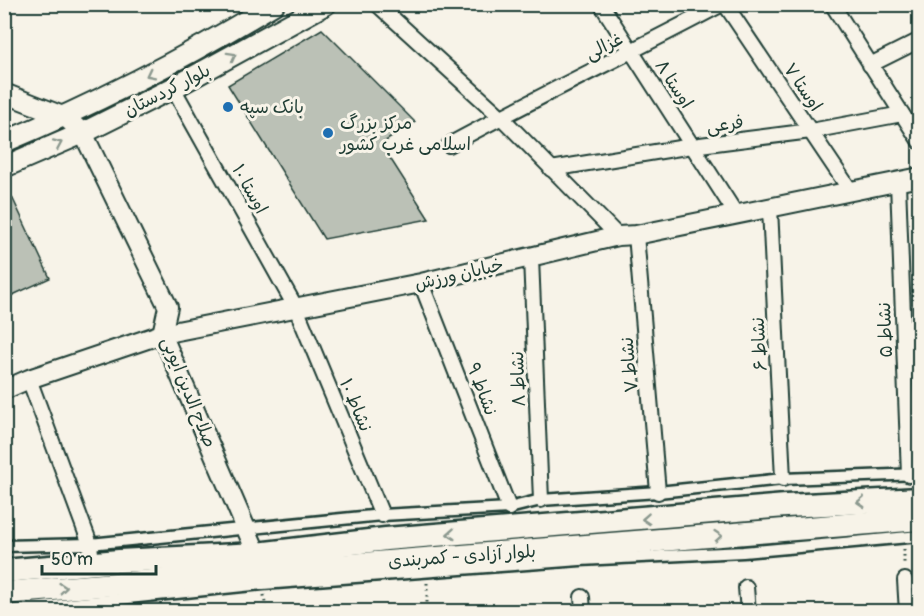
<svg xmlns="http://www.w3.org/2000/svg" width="924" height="616" font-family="Pangolin,'Playpen Sans Arabic',sans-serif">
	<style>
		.building { fill: #bbc1b6; stroke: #1f3d34; stroke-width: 1.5 }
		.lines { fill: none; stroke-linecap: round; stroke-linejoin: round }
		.pedestrian-casing { stroke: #1f3d34; stroke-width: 15 }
		.minor-casing { stroke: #1f3d34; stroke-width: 18 }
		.tertiary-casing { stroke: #1f3d34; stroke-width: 22 }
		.secondary-casing { stroke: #1f3d34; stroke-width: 24 }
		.primary-casing { stroke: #1f3d34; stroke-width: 27 }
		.path { stroke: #1f3d34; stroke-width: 3; stroke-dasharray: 1.5 4.5; stroke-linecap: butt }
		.pedestrian { stroke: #f7f3e8; stroke-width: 10 }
		.minor { stroke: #f7f3e8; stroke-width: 14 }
		.tertiary { stroke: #f7f3e8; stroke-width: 18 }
		.secondary { stroke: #f7f3e8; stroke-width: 20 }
		.primary { stroke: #f7f3e8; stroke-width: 22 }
		.oneway { stroke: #8b988e }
		.poi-dot { fill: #1f6fb2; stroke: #f7f3e8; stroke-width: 2 }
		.labels { text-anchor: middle; stroke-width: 6; stroke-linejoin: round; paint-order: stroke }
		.street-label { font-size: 18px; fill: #1f3d34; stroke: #f7f3e8 }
		.poi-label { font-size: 18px; fill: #1f3d34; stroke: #f7f3e8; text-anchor: start }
	</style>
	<rect width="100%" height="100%" fill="#f7f3e8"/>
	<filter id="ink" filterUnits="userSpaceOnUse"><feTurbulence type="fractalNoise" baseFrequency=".0167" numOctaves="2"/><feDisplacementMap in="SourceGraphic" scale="12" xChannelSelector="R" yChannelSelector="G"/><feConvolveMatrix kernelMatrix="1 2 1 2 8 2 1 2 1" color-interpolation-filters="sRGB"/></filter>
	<g filter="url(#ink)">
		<g class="building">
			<path d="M322,29L415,122L381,144L429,219L324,239L228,85Z"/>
			<path d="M12,197L50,278L4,299V201Z"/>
		</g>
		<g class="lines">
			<g class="pedestrian-casing">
				<g id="pedestrian">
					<path d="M4,546L90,544L382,515L509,508L541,500L658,492L783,479L920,474"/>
					<path d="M4,611L263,584L580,560L743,552L920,536"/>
				</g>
			</g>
			<g class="minor-casing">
				<g id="minor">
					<path d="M377,4L501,117L618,236"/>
					<path d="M601,4L736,214"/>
					<path d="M725,4L850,190"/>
					<path d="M832,4L920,142"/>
					<path d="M870,65L920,40"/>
					<path d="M173,88L296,308L382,515"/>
					<path d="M449,145C539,96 632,52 722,4"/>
					<path d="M551,169L692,146L811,131L902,114"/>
					<path d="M898,183L909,475"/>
					<path d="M770,208L783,479"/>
					<path d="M636,235L658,492"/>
					<path d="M531,258L541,500"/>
					<path d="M421,283L509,508"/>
					<path d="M29,379L90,544L92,564"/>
					<path d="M905,580L907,612"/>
					<path d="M746,587L748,612"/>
					<path d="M582,597L583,612"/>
				</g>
			</g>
			<g class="tertiary-casing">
				<g id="tertiary">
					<path d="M4,93L65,117L83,133L168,307L162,334L257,554"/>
					<path d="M4,390L29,379L162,334L421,283L618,236L636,235L920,177"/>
				</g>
			</g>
			<g class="secondary-casing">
				<g id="secondary">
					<path d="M4,142C98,103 187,57 274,4"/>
					<path d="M4,167L83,133L173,88L326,4"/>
				</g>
			</g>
			<g class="primary-casing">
				<g id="primary">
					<path d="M4,571L119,561L257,554L386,539L786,506L920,499"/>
					<path d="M4,593L920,519"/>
				</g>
			</g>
			<g class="path">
				<path d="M904,549V567"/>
				<path d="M427,583V612"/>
				<path d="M264,595L266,612"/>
			</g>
			<use href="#pedestrian" class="pedestrian"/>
			<use href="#minor" class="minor"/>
			<use href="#tertiary" class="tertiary"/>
			<use href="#secondary" class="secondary"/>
			<use href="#primary" class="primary"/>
		</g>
		<defs><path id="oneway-chevron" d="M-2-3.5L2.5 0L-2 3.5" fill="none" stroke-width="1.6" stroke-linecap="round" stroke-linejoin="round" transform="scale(1.5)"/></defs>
		<g class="oneway">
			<use href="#oneway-chevron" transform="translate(232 56) rotate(-29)"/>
			<use href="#oneway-chevron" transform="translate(150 74) rotate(153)"/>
			<use href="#oneway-chevron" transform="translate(58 144) rotate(-24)"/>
			<use href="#oneway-chevron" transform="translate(861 502) rotate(177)"/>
			<use href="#oneway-chevron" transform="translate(646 519) rotate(176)"/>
			<use href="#oneway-chevron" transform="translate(451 534) rotate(176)"/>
			<use href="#oneway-chevron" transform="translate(718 536) rotate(-5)"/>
			<use href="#oneway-chevron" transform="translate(63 588) rotate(-5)"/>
		</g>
	</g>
	<g class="poi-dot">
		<circle cx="228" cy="107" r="6"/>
		<circle cx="328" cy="133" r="6"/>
	</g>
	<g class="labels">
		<g class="street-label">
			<text transform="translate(604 46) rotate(-26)" y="6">غزالی</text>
			<text transform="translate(674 84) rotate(57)" y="6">اوستا ۸</text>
			<text transform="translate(803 87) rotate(56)" y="6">اوستا ۷</text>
			<text transform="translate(167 90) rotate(-27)" y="6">بلوار کردستان</text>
			<text transform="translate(725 124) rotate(-7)" y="6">فرعی</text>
			<text transform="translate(250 189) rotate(61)" y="6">اوستا ۱۰</text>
			<text transform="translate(459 274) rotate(-13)" y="6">خیابان ورزش</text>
			<text transform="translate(885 330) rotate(-92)" y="6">نشاط ۵</text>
			<text transform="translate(759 344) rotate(-93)" y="6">نشاط ۶</text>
			<text transform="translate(629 365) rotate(-95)" y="6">نشاط ۷</text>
			<text transform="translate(518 379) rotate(-92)" y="6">نشاط ۸</text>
			<text transform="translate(482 389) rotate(69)" y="6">نشاط ۹</text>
			<text transform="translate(189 392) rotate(68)" y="6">صلاح الدین ایوبی</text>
			<text transform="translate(356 405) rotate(67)" y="6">نشاط ۱۰</text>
			<text transform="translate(462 556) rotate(-4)" y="6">بلوار آزادی - کمربندی</text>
		</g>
		<g class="poi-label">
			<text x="240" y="113">بانک سپه</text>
			<text x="340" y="129">مرکز بزرگ<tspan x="340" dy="21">اسلامی غرب کشور</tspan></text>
		</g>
	</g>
	<rect width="924" height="616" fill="none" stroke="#f7f3e8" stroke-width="24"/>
	<rect x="12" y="12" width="900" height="592" fill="none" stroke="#1f3d34" stroke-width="2" filter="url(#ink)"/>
	<path d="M42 565v9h114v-9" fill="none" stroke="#1f3d34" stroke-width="3"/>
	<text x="51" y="565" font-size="18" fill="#1f3d34" stroke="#f7f3e8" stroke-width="4.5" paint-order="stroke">50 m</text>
</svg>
